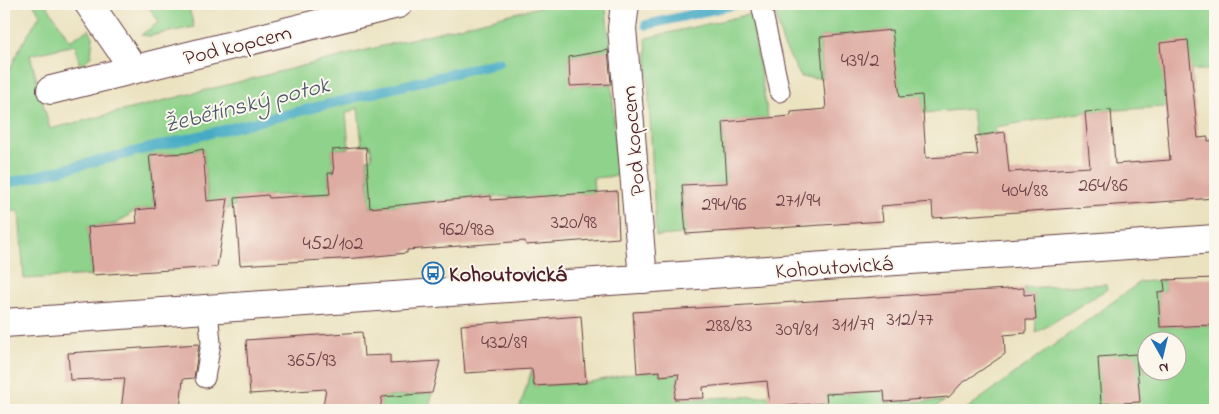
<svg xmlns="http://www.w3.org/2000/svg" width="1219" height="414" font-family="'Indie Flower',sans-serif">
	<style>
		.green { fill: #8ed28b; stroke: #6c785b; fill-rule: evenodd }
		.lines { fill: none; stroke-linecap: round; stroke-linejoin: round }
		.stream { stroke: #45abc5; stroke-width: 10 }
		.building { fill: #deaca2 }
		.service-casing { stroke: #623c41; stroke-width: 21 }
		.minor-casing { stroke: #623c41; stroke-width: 30 }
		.tertiary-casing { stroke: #623c41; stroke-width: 30 }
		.service { stroke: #fff; stroke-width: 19 }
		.minor { stroke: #fff; stroke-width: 28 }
		.tertiary { stroke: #fff; stroke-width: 28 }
		.labels { text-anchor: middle; stroke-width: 4; stroke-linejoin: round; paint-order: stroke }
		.number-label { font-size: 20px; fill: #6f4249 }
		.street-label { font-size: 22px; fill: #4a1f2b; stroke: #fbf7ec }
		.poi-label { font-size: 22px; font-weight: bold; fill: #4a1f2b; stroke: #fbf7ec; text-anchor: start }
		.water-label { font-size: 24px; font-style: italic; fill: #485769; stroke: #fbf7ec }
	</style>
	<rect width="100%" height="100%" fill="#fbf7ec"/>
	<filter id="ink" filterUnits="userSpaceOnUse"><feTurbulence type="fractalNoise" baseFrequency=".02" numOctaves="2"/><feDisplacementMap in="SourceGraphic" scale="10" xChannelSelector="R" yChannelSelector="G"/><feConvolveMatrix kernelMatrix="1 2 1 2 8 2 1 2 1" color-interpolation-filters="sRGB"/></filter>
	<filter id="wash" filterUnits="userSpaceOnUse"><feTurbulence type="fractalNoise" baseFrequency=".0096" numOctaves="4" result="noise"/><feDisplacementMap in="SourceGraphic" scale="20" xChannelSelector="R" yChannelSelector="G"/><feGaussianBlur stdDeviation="1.12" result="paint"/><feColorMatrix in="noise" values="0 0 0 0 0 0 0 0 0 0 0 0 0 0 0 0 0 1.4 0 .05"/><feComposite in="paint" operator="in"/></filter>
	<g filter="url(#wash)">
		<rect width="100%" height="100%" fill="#ebe2c0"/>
		<g class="green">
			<path d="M34,4H46L70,41L89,29L93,37L91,56L80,66L75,45L30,55L50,129L551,4H605L611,50L569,57L571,86L612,84L617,176L593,178L594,193L521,198L491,196L370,208L367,159L372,158L370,145H362L358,108L346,113L349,148L332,150L334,173L328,174L330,194L255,196L221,212H209L203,149L186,153L149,155L154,208L136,210L116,224L88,227L92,275L24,279L19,211L4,212V82L21,46L40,15Z"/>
			<path d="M147,4H188L194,27L150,36L141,35L159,22Z"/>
			<path d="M788,4H1215V70H1191L1194,105L1085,112L995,127L996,133L975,136L972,109L923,113L922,96L856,102L892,30L820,37L823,78L801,77L783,44L774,7Z"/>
			<path d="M751,14L768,118L723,122L727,183L682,185L686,234L656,236L646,38Z"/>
			<path d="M1164,280L1165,291L1158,292L1160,327L1215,325V410H965L1140,282ZM1146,342H1176V372H1146Z"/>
			<path d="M1106,284L1107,289L1036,333L1034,294L1024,295V288Z"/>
			<path d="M532,369L534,386L586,383L633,373L660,371V376L679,374L674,399L769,396L770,407L826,403V395L884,391L885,402L944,401L933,410H519Z"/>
			<path d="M432,393L429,410H371L380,409L382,397Z"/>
		</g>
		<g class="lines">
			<g class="stream">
				<path d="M646,25L737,4"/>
				<path d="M4,184L499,62"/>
			</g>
		</g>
		<g id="blocks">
			<g class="building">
				<path d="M892,30L900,97L922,95L926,158L978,155L975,136L1005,132L1009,172L1090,167L1085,112L1111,110L1115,164L1170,160L1160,43L1188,40L1198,138L1208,137V141H1212L1215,160V198L933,218L932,202L881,206L883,221L686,234L682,185L727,183L723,122L791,116V112L826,109L820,37Z"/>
				<path d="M608,50L611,84L570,86L569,57Z"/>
				<path d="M366,147L370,208L491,196V200L617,191L619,238L526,245L525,241L407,250V253L356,258L240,265L235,198L268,195L269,198L330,194L328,173H334L332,150Z"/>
				<path d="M203,149L207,201L228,199L217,267L92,275L88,227L137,223L136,210L155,208L149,155L186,153Z"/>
				<path d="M1215,278V325L1160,327L1158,292L1165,291L1164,280Z"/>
				<path d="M1024,288V295L1034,294L1036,320H1026V333L1004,335L1005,354L961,384L949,397L885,402L884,391L826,394L827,403L770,407L767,381L703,387L704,398L674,399L679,374L660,376V371L637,373L633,312Z"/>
				<path d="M581,316L586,383L534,386L532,369L465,373L461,325Z"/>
				<path d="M362,332L364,356L390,355V364L440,361L432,393L382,397L380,410H322L326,389L250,394L246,340Z"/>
				<path d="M199,344L194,378L183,379L180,410H121L125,378L70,380L68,353Z"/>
				<path d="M1136,354L1140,402L1101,404L1098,357Z"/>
			</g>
		</g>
	</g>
	<g filter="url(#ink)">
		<use href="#blocks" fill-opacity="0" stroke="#623c41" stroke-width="1"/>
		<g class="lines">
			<g class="service-casing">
				<g id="service">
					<path d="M761,4L780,92"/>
					<path d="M205,378L211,343L208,309"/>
				</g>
			</g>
			<g class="minor-casing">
				<g id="minor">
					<path d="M89,4L134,69"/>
					<path d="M625,4L622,28L643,279"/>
					<path d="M51,90L398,4"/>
				</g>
			</g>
			<g class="tertiary-casing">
				<path id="tertiary" d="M4,323L1215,239"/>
			</g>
			<use href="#service" class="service"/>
			<use href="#minor" class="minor"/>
			<use href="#tertiary" class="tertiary"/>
		</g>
	</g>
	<defs>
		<g id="bus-ring" transform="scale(1.125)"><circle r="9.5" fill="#fbf7ec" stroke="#1f6fb2" stroke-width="1.5"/><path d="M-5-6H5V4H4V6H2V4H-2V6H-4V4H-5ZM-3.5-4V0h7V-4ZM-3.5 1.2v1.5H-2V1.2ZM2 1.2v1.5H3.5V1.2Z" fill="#1f6fb2"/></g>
	</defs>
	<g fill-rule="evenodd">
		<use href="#bus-ring" x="433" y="273"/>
	</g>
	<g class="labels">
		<g class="number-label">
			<text x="860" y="66">439/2</text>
			<text x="1103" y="191">264/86</text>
			<text x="1025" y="196">404/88</text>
			<text x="798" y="206">271/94</text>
			<text x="724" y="210">294/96</text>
			<text x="574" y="228">320/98</text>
			<text x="467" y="235">962/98a</text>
			<text x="333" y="249">452/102</text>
			<text x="910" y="325">312/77</text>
			<text x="853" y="330">311/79</text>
			<text x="729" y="331">288/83</text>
			<text x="797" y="335">309/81</text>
			<text x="504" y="348">432/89</text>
			<text x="312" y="366">365/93</text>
		</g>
		<g class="street-label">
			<text transform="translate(237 44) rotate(-14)" y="8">Pod kopcem</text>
			<text transform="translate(632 141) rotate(-95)" y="8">Pod kopcem</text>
			<text transform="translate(834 266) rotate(-4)" y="8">Kohoutovická</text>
		</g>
		<g class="poi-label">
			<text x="449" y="281">Kohoutovická</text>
		</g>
		<g class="water-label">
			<text transform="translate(246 104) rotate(-14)" y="8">Žebětínský potok</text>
		</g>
	</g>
	<rect width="1219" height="414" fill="none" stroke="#fbf7ec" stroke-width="20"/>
	<g transform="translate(1162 356) rotate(172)"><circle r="24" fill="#fbf7ec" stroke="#b4a19f"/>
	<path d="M0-4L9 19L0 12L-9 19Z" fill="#1f6fb2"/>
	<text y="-8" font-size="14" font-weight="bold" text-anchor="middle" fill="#4a1f2b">N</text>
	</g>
</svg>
